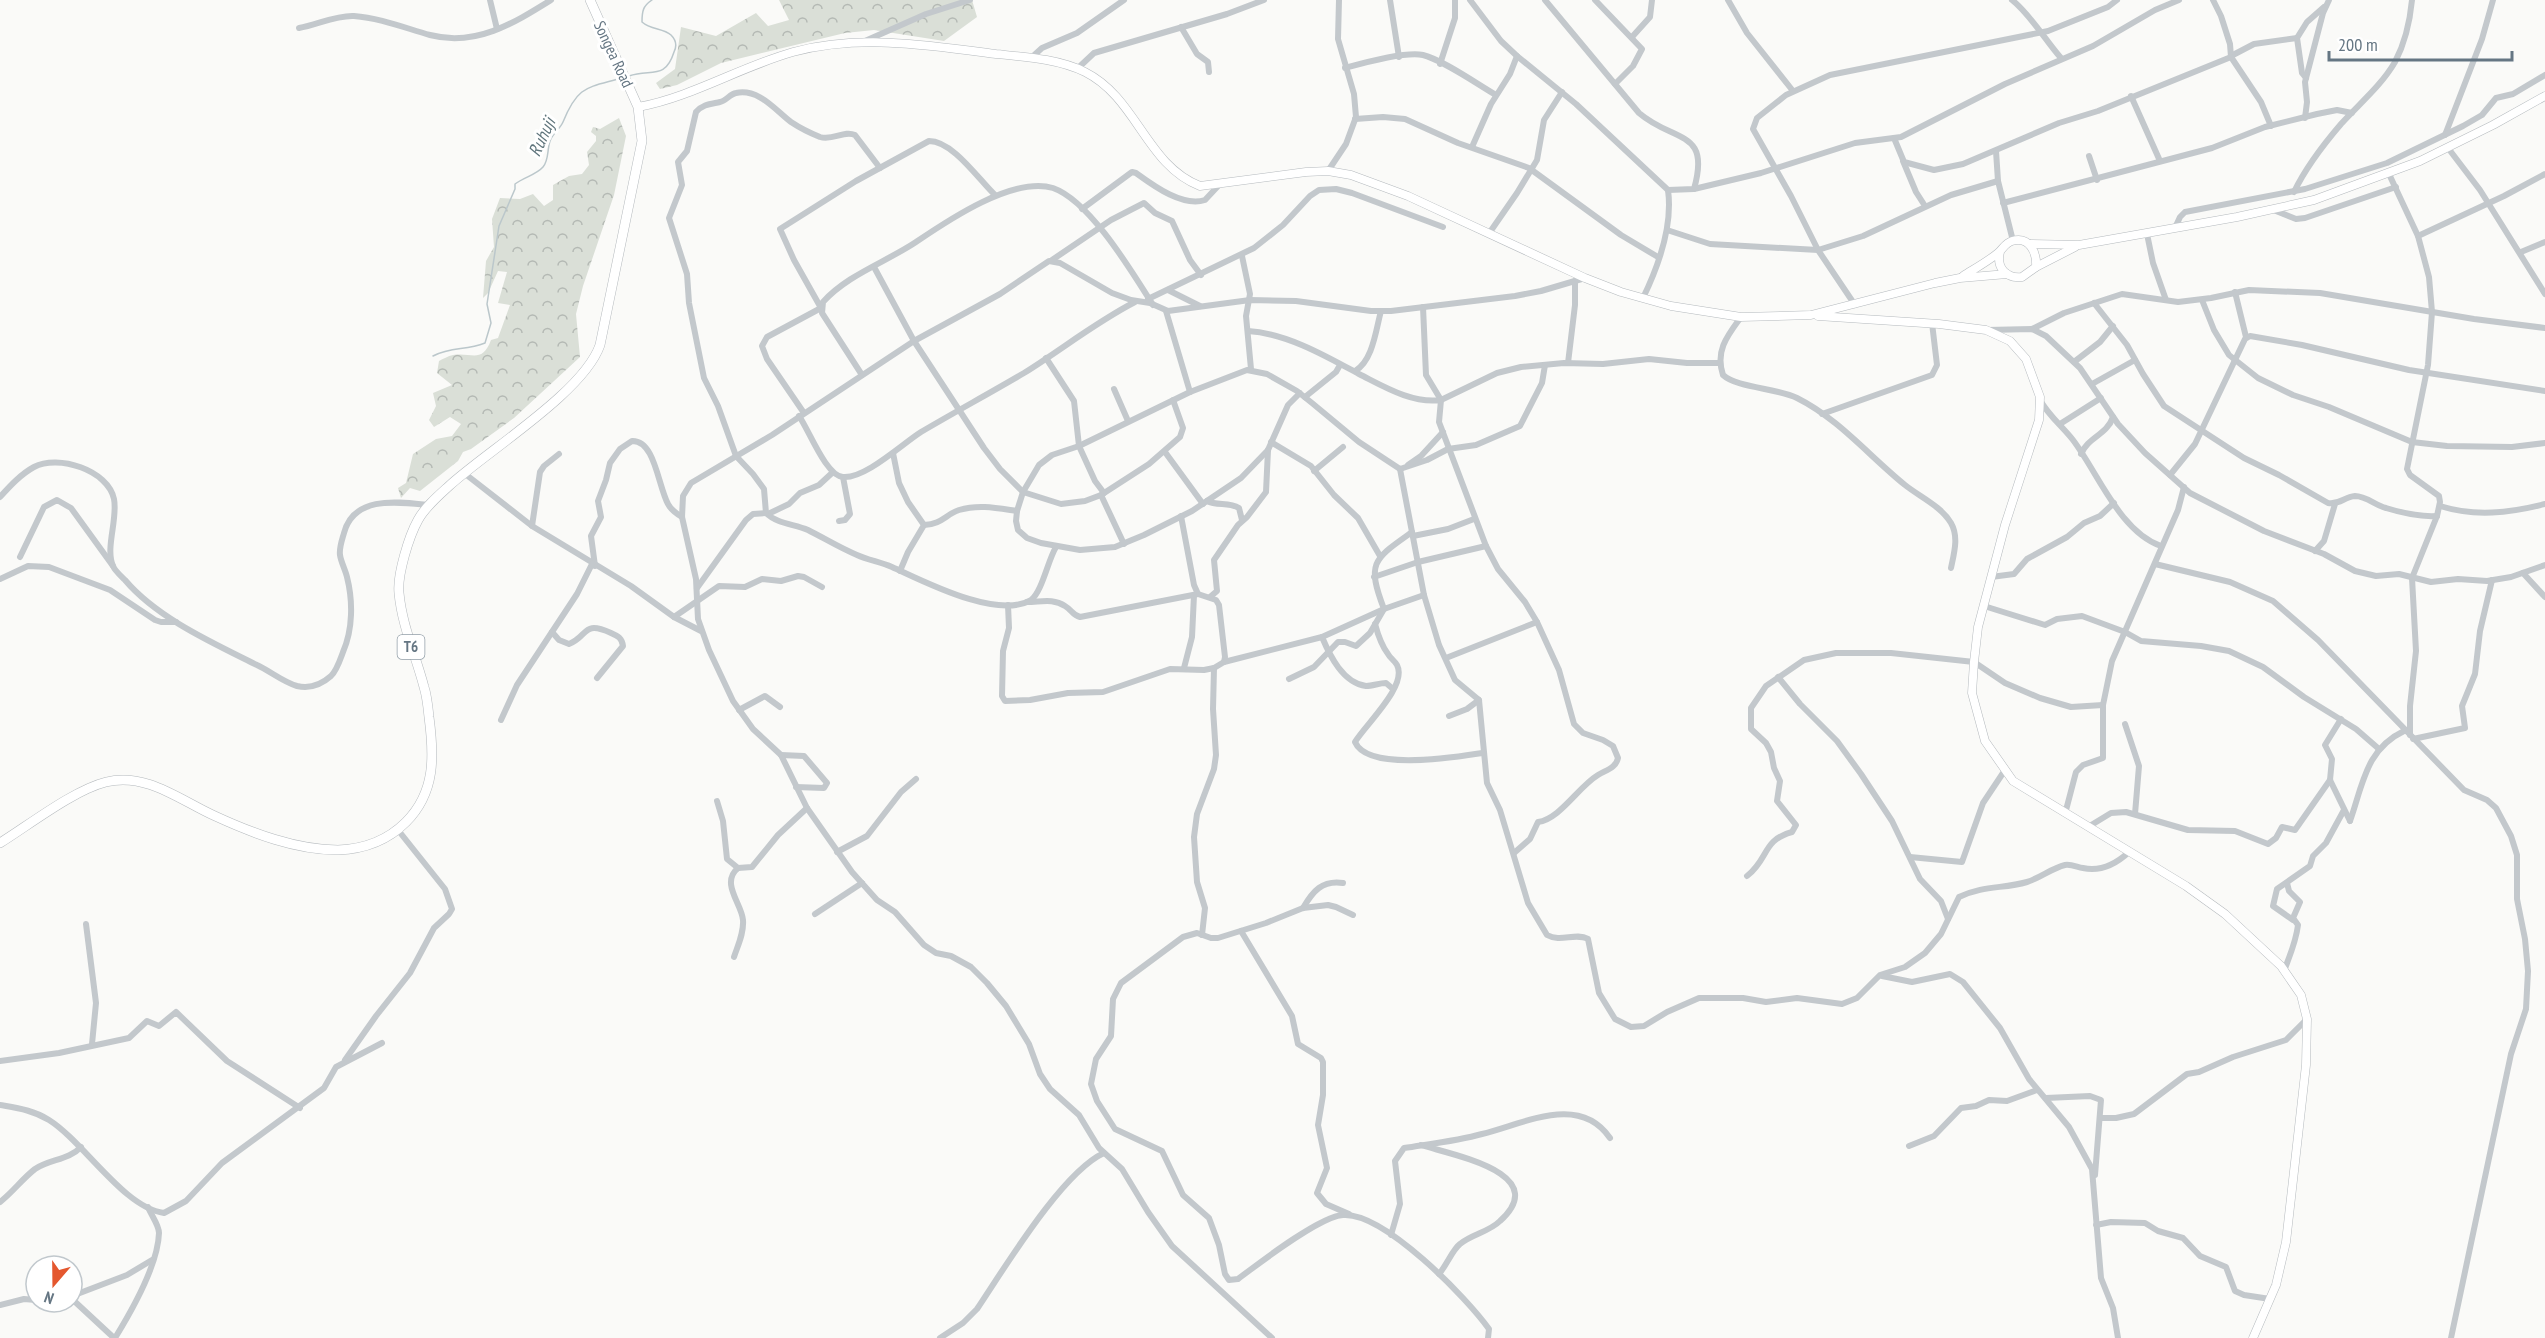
<svg xmlns="http://www.w3.org/2000/svg" width="2545" height="1338" font-family="'PT Sans Narrow',sans-serif">
	<style>
		.forest { fill: url(#forest-crowns) }
		.lines { fill: none; stroke-linecap: round; stroke-linejoin: round }
		.stream { stroke: #bbc7cb; stroke-width: 1.5 }
		.major-casing { stroke: #b5babe; stroke-width: 9 }
		.highway-casing { stroke: #b4b9bd; stroke-width: 10 }
		.minor { stroke: #c3c8cc; stroke-width: 6 }
		.major { stroke: #fff; stroke-width: 8 }
		.highway { stroke: #fff; stroke-width: 9 }
		.labels { text-anchor: middle; stroke-width: 6; stroke-linejoin: round; paint-order: stroke }
		.shield { fill: #fff; stroke: #939fa8; stroke-width: 1.5 }
		.shield-label { font-size: 15px; font-weight: bold; fill: #657683 }
		.street-label { font-size: 16px; fill: #657683; stroke: #fff }
		.water-label { font-size: 18px; font-style: italic; fill: #60757c; stroke: #fff }
	</style>
	<defs>
		<pattern id="forest-crowns" width="20" height="18" patternUnits="userSpaceOnUse" patternTransform="scale(1.5)"><rect width="20" height="18" fill="#dadfd7"/><path d="M2 6a3 3 0 1 1 6 0M12 15a3 3 0 1 1 6 0" fill="none" stroke="#b4b9b4"/></pattern>
	</defs>
	<rect width="100%" height="100%" fill="#fafaf8"/>
	<g class="forest">
		<path d="M779,0H972L977,17L944,41L874,30L845,33L721,63L677,85L660,89L656,83L675,69L681,27L716,36L756,13L768,26L789,20Z"/>
		<path d="M619,118L626,136L614,195L583,286L576,314L580,357L514,418L471,449L463,452L458,461L420,491L410,488L401,498L398,488L406,483L413,454L436,439L452,436L461,424L450,417L434,427L429,420L436,406L433,393L452,385L437,373L439,361C443,359 448,356 453,355C472,352 482,364 491,340L498,338L510,305L498,303L507,272L498,271L488,293L483,298L486,261L494,247L492,219L500,198L520,199L533,194L544,206L553,200V185L569,176L582,174L589,165L587,152L596,141V136L591,132L593,127L600,129Z"/>
	</g>
	<g class="lines">
		<g class="stream">
			<path d="M629,76C650,68 665,81 674,52C677,46 676,40 671,35C663,28 651,30 642,22C642,11 643,6 652,0"/>
			<path d="M433,356C452,346 465,351 485,343L491,323L487,304L499,226L515,189V184C524,177 536,175 543,167C549,160 547,150 550,141C553,133 560,129 563,122C578,85 587,88 622,78"/>
		</g>
		<g class="major-casing">
			<g id="major">
				<path d="M638,107C692,97 740,67 793,52C860,34 929,45 996,54C1026,57 1059,59 1085,72C1137,98 1146,165 1200,186L1306,172L1328,171L1351,175L1408,196L1585,278L1621,292L1671,306L1741,317L1811,315L1935,283L1960,278L2007,274"/>
				<path d="M2029,244L2079,245L2237,217L2314,200L2420,161L2493,125L2545,96"/>
				<path d="M2036,267L2075,247"/>
				<path d="M1963,276C1974,269 1987,262 1998,253C2003,249 2005,243 2012,241C2030,236 2037,253 2036,267L2022,277C2006,279 1996,267 2000,252"/>
				<path d="M1818,316L1939,324L1986,330L2010,341L2026,359L2040,397L2039,420L2005,525L1978,627L1974,662L1972,693L1985,741L2013,781L2186,886L2225,914L2281,966L2301,995L2307,1019L2306,1065L2286,1242L2276,1285L2253,1338"/>
			</g>
		</g>
		<g class="highway-casing">
			<path id="highway" d="M0,843C29,825 74,790 106,782C147,772 181,801 215,816C252,833 296,850 338,850C365,849 387,841 406,822C436,792 434,755 429,717C428,707 427,696 424,687C416,656 402,626 399,593C397,575 409,536 418,520C425,507 438,496 449,486C487,451 584,392 600,345L642,141L638,107L590,0"/>
		</g>
		<g class="minor">
			<path d="M490,0L497,29"/>
			<path d="M1390,0L1399,57"/>
			<path d="M1470,0L1501,41L1517,56L1576,104L1668,190C1673,226 1658,267 1643,298"/>
			<path d="M1545,0L1639,113C1674,143 1711,129 1694,189L1668,190"/>
			<path d="M1595,0L1642,49L1633,66L1615,84"/>
			<path d="M1728,0L1747,33L1793,91"/>
			<path d="M2012,0C2030,14 2046,41 2061,58"/>
			<path d="M2213,0L2221,16L2230,44L2231,57L2261,102L2271,126"/>
			<path d="M1181,27L1197,54L1208,62L1209,72"/>
			<path d="M299,28C317,25 336,15 354,16C380,18 405,28 430,35C476,47 514,23 551,0"/>
			<path d="M1632,37L1650,17L1652,0"/>
			<path d="M865,41L926,14L970,0"/>
			<path d="M2231,56L2254,44L2297,38"/>
			<path d="M1031,58L1042,48L1077,33L1124,0"/>
			<path d="M1440,64L1455,18V0"/>
			<path d="M1345,68C1363,63 1405,51 1423,55C1443,60 1477,84 1496,95"/>
			<path d="M1077,69L1094,53L1227,14L1264,0"/>
			<path d="M2306,78L2302,73L2297,38L2307,22L2324,7"/>
			<path d="M2131,96L2160,161"/>
			<path d="M2305,118L2307,102L2305,82L2323,13L2329,0"/>
			<path d="M1355,119L1383,117L1405,119L1458,143L1529,168L1621,235L1658,257"/>
			<path d="M2445,135L2482,39L2493,0"/>
			<path d="M1894,138L1904,162L1934,170L1963,164L2059,123L2098,111L2231,57"/>
			<path d="M1472,147L1491,104L1510,74L1517,56"/>
			<path d="M2448,148L2480,190L2545,294"/>
			<path d="M1996,151L1998,181L2013,241"/>
			<path d="M2089,156L2097,180"/>
			<path d="M1903,161L1916,192L1925,206"/>
			<path d="M880,168L855,135C844,130 833,141 820,137C810,133 800,128 791,122C776,111 759,88 736,93C730,94 726,101 720,102C711,104 703,104 696,112L687,151L678,162L682,185L669,218L687,274L689,303L704,378L718,406L736,456L753,474L764,489L766,513C777,524 794,524 808,530C824,538 840,548 857,555C868,560 880,562 892,567C923,581 997,620 1031,600C1042,592 1048,560 1056,547"/>
			<path d="M1328,171L1346,144L1356,117L1354,94L1338,39L1339,0"/>
			<path d="M2389,174L2418,236L2429,277L2432,312L2428,365L2407,469L2410,475L2439,496L2440,502L2437,516L2412,578L2416,651L2410,706V735"/>
			<path d="M1694,189L1761,173L1855,143L1901,137L2005,84L2093,46L2155,10L2179,0"/>
			<path d="M2294,192C2306,167 2323,145 2341,124C2359,104 2381,86 2395,62C2405,43 2410,21 2412,0"/>
			<path d="M2003,203L2212,148L2265,127L2317,114L2337,110L2352,113"/>
			<path d="M1082,209L1132,172L1136,173C1154,186 1182,207 1205,200L1219,185"/>
			<path d="M2271,209L2296,219L2305,218L2396,187"/>
			<path d="M2175,228L2180,217L2185,212L2305,189L2387,163L2463,126L2482,115L2496,98L2513,94L2545,75"/>
			<path d="M1667,230L1710,244L1818,250L1863,236L1951,195L1998,181"/>
			<path d="M1490,232L1517,193L1537,160L1544,120L1562,92"/>
			<path d="M2147,234L2153,263L2166,300"/>
			<path d="M2418,236L2504,196L2545,174"/>
			<path d="M2521,252L2545,242"/>
			<path d="M1242,256L1250,294L1246,316L1251,369"/>
			<path d="M1052,260L1111,220L1144,203L1155,213L1172,221L1190,260L1201,275"/>
			<path d="M874,267L914,341L984,448L1000,469L1023,492L1061,504L1085,501L1101,495L1149,464L1180,437L1183,428L1173,400"/>
			<path d="M1168,290L1200,306"/>
			<path d="M2235,292L2246,337"/>
			<path d="M1148,299L1254,248L1283,225L1310,196L1319,190L1336,189L1352,193L1443,227"/>
			<path d="M2202,300L2214,330L2229,355L2258,378L2293,395L2329,407L2412,442L2447,446L2512,447L2545,443"/>
			<path d="M2094,303L2127,345L2143,374L2164,406L2244,458L2279,475L2328,503C2340,505 2344,497 2355,496C2366,496 2375,505 2386,508C2402,513 2420,517 2437,516"/>
			<path d="M1855,305L1818,250L1791,196L1753,129L1757,118L1786,95L1830,75L2048,31L2108,7L2117,0"/>
			<path d="M1423,307L1426,375L1441,400L1439,422L1486,546L1498,569L1525,602L1537,622L1559,670L1574,724L1583,733L1603,740L1613,746L1618,758C1616,768 1606,770 1598,775C1578,787 1560,819 1538,822L1530,839L1514,853"/>
			<path d="M1166,311L1190,392"/>
			<path d="M1741,317C1727,336 1715,351 1723,375C1737,388 1777,388 1797,398C1839,419 1869,456 1905,485C1920,497 1941,506 1951,523C1959,537 1954,553 1951,568"/>
			<path d="M2032,329L2064,313L2122,294L2178,302L2211,298L2249,290L2320,293L2474,319L2545,328"/>
			<path d="M1987,330L2032,329L2046,336L2080,368L2118,424L2145,453L2190,493L2264,531L2324,554L2355,571L2376,576L2399,574L2431,582L2458,579L2487,581L2511,577L2545,565"/>
			<path d="M1248,331C1286,333 1326,356 1359,374C1383,386 1412,404 1441,400L1497,373L1521,367L1564,363L1603,364L1649,359L1687,363H1720"/>
			<path d="M1046,358L1074,401L1079,446L1095,481L1104,493"/>
			<path d="M2074,362L2100,342L2113,326"/>
			<path d="M1568,363L1575,305V281"/>
			<path d="M1355,371C1373,361 1376,329 1381,311"/>
			<path d="M862,375L822,313L823,302C847,275 886,262 916,242C947,221 1013,176 1053,188C1090,201 1132,272 1153,305"/>
			<path d="M2092,384L2135,360"/>
			<path d="M1114,389L1128,421"/>
			<path d="M1300,393L1288,405L1268,450L1241,478L1192,511L1144,535L1115,547L1080,550L1041,543L1027,538L1018,530L1016,521L1017,511L1023,492L1039,465L1052,455L1079,446L1190,392L1247,370L1267,374L1297,391C1302,395 1307,399 1312,403L1359,442L1400,469L1427,460L1448,449L1476,445L1520,426L1542,383L1545,365"/>
			<path d="M1305,397L1336,372L1340,365"/>
			<path d="M2040,400C2048,415 2063,427 2073,440C2098,473 2120,532 2161,546"/>
			<path d="M804,413L767,359L762,346L767,337L821,308L794,260L780,229L856,181L929,141C953,141 979,180 995,195"/>
			<path d="M1822,414L1932,375L1937,365L1932,323"/>
			<path d="M799,416C809,430 826,476 843,477C865,479 902,444 921,432C955,412 990,393 1024,373C1061,350 1096,322 1135,302"/>
			<path d="M2060,424L2101,398"/>
			<path d="M1271,442L1311,466L1334,495L1358,518L1380,556"/>
			<path d="M1165,452L1203,504"/>
			<path d="M893,453L899,483L908,502L924,525L908,552L900,571"/>
			<path d="M2081,454C2088,437 2107,435 2113,417"/>
			<path d="M1408,465L1421,456L1443,432"/>
			<path d="M1400,469L1424,595L1439,645L1455,680L1479,700L1487,783L1500,810L1528,903L1547,935C1561,943 1575,932 1588,939L1599,993L1615,1019L1631,1027L1644,1026L1667,1012L1699,998H1743L1766,1002L1797,998L1842,1004L1857,998L1880,975L1905,967L1925,953L1941,934L1959,897C1984,885 2003,889 2027,882C2040,878 2052,868 2065,865C2071,864 2077,867 2083,868C2101,872 2116,864 2129,852"/>
			<path d="M1314,471L1343,447"/>
			<path d="M464,473L532,526L631,586L674,617L701,631"/>
			<path d="M2170,475L2195,444L2245,339L2250,336L2302,345L2409,370L2545,391"/>
			<path d="M1101,495L1124,544"/>
			<path d="M0,497C10,486 21,474 34,467C58,454 108,470 114,499C118,519 105,548 113,566C115,571 121,576 125,580C157,618 213,643 257,665C270,671 283,682 297,686C310,689 322,684 331,676C337,670 340,660 343,652C353,629 353,601 347,577C345,569 341,562 340,555C339,548 342,540 344,533C354,495 398,502 429,505"/>
			<path d="M1207,501C1217,506 1229,502 1239,508L1242,520"/>
			<path d="M2440,506C2475,517 2509,513 2545,504"/>
			<path d="M768,514L789,504L800,493L819,485L832,473"/>
			<path d="M839,521L845,520L850,514L843,477"/>
			<path d="M924,525C942,524 945,515 959,510C979,504 997,508 1017,511"/>
			<path d="M532,526L540,472L544,466L559,454"/>
			<path d="M1413,536L1448,529L1474,519"/>
			<path d="M2315,551L2324,541L2335,504"/>
			<path d="M20,557L44,507L57,500L71,508L113,566"/>
			<path d="M2155,564L2230,582L2273,601L2318,640L2464,790L2487,800L2496,808L2511,836L2517,855V899L2525,939L2528,971L2526,1009L2511,1054L2451,1338"/>
			<path d="M595,566L591,536L601,517L598,501L606,480L610,463L620,449L632,441C655,440 658,486 668,504C671,510 677,514 682,517"/>
			<path d="M2523,573L2545,597"/>
			<path d="M1374,577L1418,562L1486,546"/>
			<path d="M1991,577L2014,574L2027,559L2067,537L2084,523L2100,516L2114,503"/>
			<path d="M0,579L28,566L49,567L110,590L155,620L161,622H176"/>
			<path d="M697,588L746,520L753,514L766,513"/>
			<path d="M1210,597L1217,591L1214,560L1238,525L1247,517L1266,492L1268,450"/>
			<path d="M1027,602C1041,602 1053,598 1065,606C1072,610 1072,615 1080,617L1198,594"/>
			<path d="M1008,605L1009,628L1003,651L1002,696L1005,701L1030,700L1068,693L1103,692L1170,669L1204,670L1214,668L1224,662L1225,657L1219,605L1216,600L1198,594L1194,585L1181,516"/>
			<path d="M1984,606L2045,625L2057,619L2082,616L2125,632L2141,641L2201,646L2229,651L2263,667L2304,697L2356,729L2379,749"/>
			<path d="M674,617L719,586L745,587L762,579L781,581L798,576L804,577L822,587"/>
			<path d="M1375,624C1378,635 1381,645 1388,654C1390,658 1395,661 1397,665C1408,686 1365,725 1355,742C1368,772 1456,757 1482,753"/>
			<path d="M552,632L559,640L569,644C589,636 582,620 611,633C618,636 622,638 623,646L597,678"/>
			<path d="M1322,637C1330,656 1343,683 1366,686C1373,686 1379,683 1386,683L1393,689"/>
			<path d="M1446,658L1537,622"/>
			<path d="M1224,662L1322,637L1384,609L1424,595"/>
			<path d="M1184,668L1192,637L1194,595"/>
			<path d="M1778,677L1800,704L1837,741L1861,774L1892,821L1920,879L1941,901L1948,919"/>
			<path d="M1289,679L1314,667L1338,642H1345L1356,646L1370,633L1384,609C1366,562 1374,559 1412,532"/>
			<path d="M739,710L765,696L780,707"/>
			<path d="M1449,716L1467,709L1479,700"/>
			<path d="M2341,719L2325,745L2332,759L2330,780L2350,821"/>
			<path d="M501,720L517,685L577,594L592,564"/>
			<path d="M2125,724L2139,766L2135,814"/>
			<path d="M2413,739L2465,728L2462,706L2475,674L2480,631L2492,580"/>
			<path d="M781,755L804,756L827,783L824,788L796,787"/>
			<path d="M717,801L723,821L727,859L738,868"/>
			<path d="M2065,814L2076,772L2083,765L2103,758V705L2112,661L2178,510L2184,487"/>
			<path d="M2350,821C2363,784 2366,749 2404,731"/>
			<path d="M2088,827L2111,813L2126,812L2188,830L2235,831L2268,844L2276,838L2282,827L2295,830L2330,780"/>
			<path d="M837,852L867,836L901,792L916,779"/>
			<path d="M1910,857L1962,862L1983,803L2005,770"/>
			<path d="M1747,876C1769,859 1762,840 1792,832L1796,825L1777,801L1780,781L1774,768L1771,752L1766,743L1751,729V708L1766,686L1804,660L1836,653H1891L1974,662L2005,683L2040,698L2071,707L2103,705"/>
			<path d="M1303,908C1313,891 1322,880 1343,883"/>
			<path d="M815,914L862,883"/>
			<path d="M1353,915L1336,907L1328,905L1303,908L1266,923L1218,938H1211L1197,933L1183,937L1121,983L1113,999L1111,1036L1096,1059L1091,1084L1097,1101L1115,1129L1162,1151L1183,1195L1209,1218L1219,1245L1225,1274L1229,1280L1238,1279C1258,1264 1320,1216 1343,1215C1384,1212 1467,1298 1489,1329L1488,1338"/>
			<path d="M2293,920L2273,906L2277,889L2310,866L2313,856L2326,843L2344,810"/>
			<path d="M86,924L96,1003L92,1044"/>
			<path d="M1241,931L1292,1016L1298,1044L1321,1058L1323,1062V1095L1318,1125L1327,1168L1317,1193L1326,1204L1349,1214"/>
			<path d="M1202,935L1205,908L1197,882L1194,837L1197,814L1214,769L1216,755L1213,709L1214,668"/>
			<path d="M734,957C738,945 744,933 743,920C742,904 720,883 738,868L752,867L778,835L807,808"/>
			<path d="M2284,971C2290,955 2296,942 2298,925L2293,918L2300,902L2289,891L2287,883"/>
			<path d="M1882,976L1912,982L1950,974L1963,982L2000,1028L2029,1079L2069,1127L2092,1169L2101,1278L2113,1308L2118,1338"/>
			<path d="M345,1060L376,1016L410,973L434,928L449,914L452,909L445,889L398,830"/>
			<path d="M0,1061L59,1053L129,1038L147,1021L159,1026L176,1012L227,1061L300,1108"/>
			<path d="M2046,1098L2090,1096L2101,1100L2095,1175"/>
			<path d="M0,1105C17,1108 33,1110 49,1120C84,1142 124,1208 164,1213L186,1201L222,1163L324,1088L336,1067L382,1043"/>
			<path d="M2101,1118H2116L2134,1114L2187,1074L2199,1072L2233,1057L2286,1040L2307,1019"/>
			<path d="M1421,1145C1452,1155 1553,1173 1500,1221C1489,1232 1472,1234 1460,1244C1453,1249 1446,1266 1439,1274"/>
			<path d="M1909,1146L1934,1136L1961,1108L1976,1106L1989,1100L2007,1101L2037,1090"/>
			<path d="M0,1202C13,1192 22,1179 35,1169C50,1159 69,1160 81,1147"/>
			<path d="M2096,1225L2111,1222L2145,1223L2158,1231L2183,1238L2200,1256L2226,1267L2235,1291L2244,1295L2270,1299"/>
			<path d="M1391,1235L1400,1204L1395,1161L1404,1148C1429,1144 1457,1141 1482,1134C1524,1124 1579,1093 1610,1138"/>
			<path d="M72,1296L127,1275L152,1260"/>
			<path d="M72,1299L114,1338"/>
			<path d="M0,1305L24,1299L36,1300"/>
			<path d="M115,1338C131,1312 158,1265 159,1233C159,1225 151,1215 148,1207"/>
			<path d="M940,1338L963,1323L977,1309C1004,1269 1062,1172 1104,1153"/>
			<path d="M1272,1338L1172,1246L1148,1212L1122,1169L1099,1148L1079,1115L1050,1089L1040,1074L1029,1044L1006,1006L987,983L971,967L951,956L936,953L924,945L895,912L877,900L852,872L807,808L781,755L753,729L733,701L709,650L698,619L696,579L682,517L683,496L691,483L772,435L914,341L1000,294L1049,261L1060,263L1112,293L1131,300L1150,303L1168,311L1250,300L1296,301L1371,311H1391L1515,296L1541,291L1585,278"/>
		</g>
		<use href="#major" class="major"/>
		<use href="#highway" class="highway"/>
	</g>
	<g class="labels">
		<rect class="shield" x="397.5" y="635" width="27" height="24" rx="4.5"/>
		<g class="shield-label">
			<text x="411" y="652">T6</text>
		</g>
		<g class="street-label">
			<text transform="translate(614 54) rotate(65)" y="6">Songea Road</text>
		</g>
		<g class="water-label">
			<text transform="translate(542 137) rotate(-65)" y="6">Ruhuji</text>
		</g>
	</g>
	<g transform="translate(54 1284) rotate(200)"><circle r="28" fill="#ffffff" stroke="#c1c8cd" stroke-width="1.5"/>
	<path d="M0-4.5L10 22L0 15L-10 22Z" fill="#e4572e"/>
	<text y="-9" font-size="16" font-weight="bold" text-anchor="middle" fill="#657683">N</text>
	</g>
	<path d="M2329 51v9h183v-9" fill="none" stroke="#657683" stroke-width="3"/>
	<text x="2338" y="51" font-size="18" fill="#657683" stroke="#ffffff" stroke-width="4.5" paint-order="stroke">200 m</text>
</svg>
